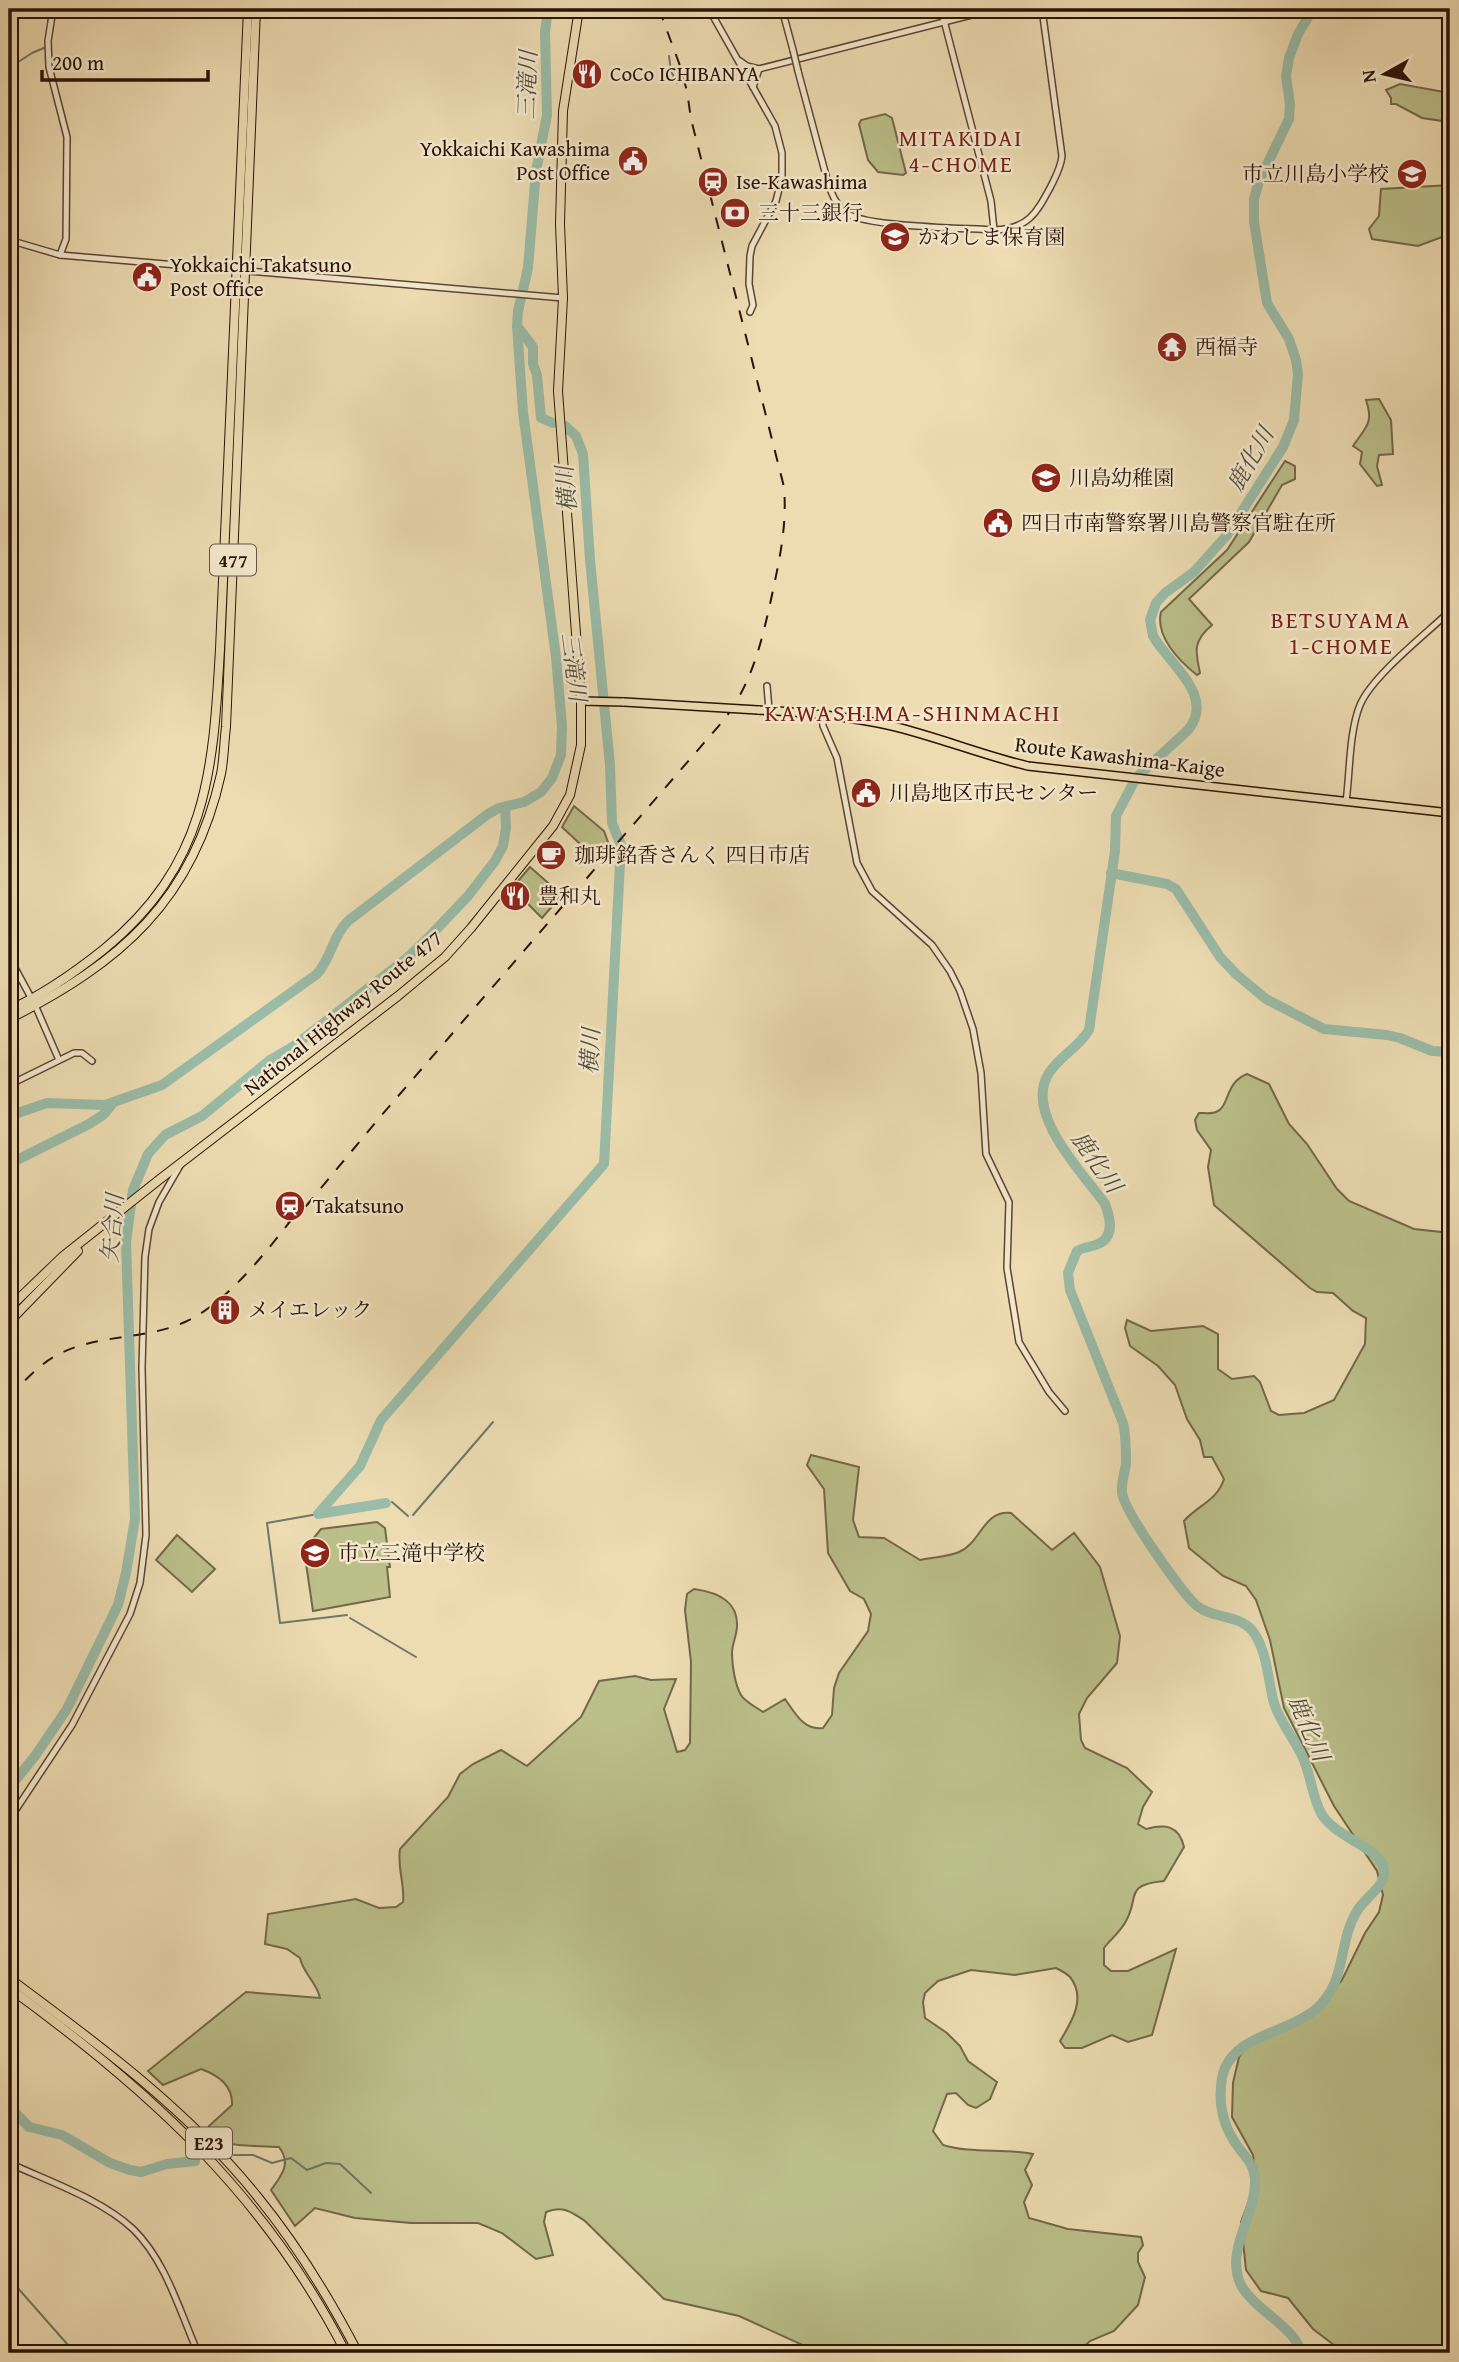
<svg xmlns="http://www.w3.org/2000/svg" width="1459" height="2362" font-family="'Gentium Book Plus','Noto Serif JP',serif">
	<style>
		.green { fill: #bbbf8a; stroke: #736848; stroke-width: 2 }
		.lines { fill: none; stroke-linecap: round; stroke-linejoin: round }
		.stream { stroke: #6e7868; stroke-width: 2 }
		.river { stroke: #9abca8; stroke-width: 10 }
		.minor-casing { stroke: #5c4432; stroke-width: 8 }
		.major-casing { stroke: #2b1207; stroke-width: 10 }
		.highway-casing { stroke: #2b1207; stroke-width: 10 }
		.minor { stroke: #f3e8cd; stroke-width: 5 }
		.major { stroke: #eddcb2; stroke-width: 7 }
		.highway { stroke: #eddcb2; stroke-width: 8 }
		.rail { stroke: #2b1207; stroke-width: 2; stroke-dasharray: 12 12; stroke-linecap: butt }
		.minor-bridge-casing { stroke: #5c4432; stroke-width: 8; stroke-linecap: butt }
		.major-bridge-casing { stroke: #2b1207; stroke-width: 10; stroke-linecap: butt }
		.minor-bridge { stroke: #f3e8cd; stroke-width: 5 }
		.major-bridge { stroke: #eddcb2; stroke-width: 7 }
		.labels { text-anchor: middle; stroke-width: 5; stroke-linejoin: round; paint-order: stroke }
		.shield { fill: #f3e8cd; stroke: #675242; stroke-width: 2 }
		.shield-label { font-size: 19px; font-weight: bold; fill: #2b1207 }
		.poi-label { font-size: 21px; fill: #2b1207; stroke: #f3e8cd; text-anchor: start }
		.street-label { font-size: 21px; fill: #2b1207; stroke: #f3e8cd }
		.water-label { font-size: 23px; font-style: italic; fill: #524e3f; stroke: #f3e8cd }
		.neighbourhood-label { font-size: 23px; letter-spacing: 2px; fill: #7a1f14; stroke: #f3e8cd }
		.quarter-label { font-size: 24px; letter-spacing: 2px; fill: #7a1f14; stroke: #f3e8cd }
	</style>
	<rect width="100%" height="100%" fill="#eddcb2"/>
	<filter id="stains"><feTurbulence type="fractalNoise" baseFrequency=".00286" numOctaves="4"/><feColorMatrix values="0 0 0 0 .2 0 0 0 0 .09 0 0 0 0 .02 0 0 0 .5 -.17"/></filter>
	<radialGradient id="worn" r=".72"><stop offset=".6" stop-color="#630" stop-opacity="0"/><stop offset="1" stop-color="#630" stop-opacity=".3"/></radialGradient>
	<g class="green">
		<path d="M1400,84L1450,93V122L1422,118L1396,104H1391V98L1386,90Z"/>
		<path d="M885,114L892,118L906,173L903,175L878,172L868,160L859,124L861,120Z"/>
		<path d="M1450,185V234L1418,246L1372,239L1369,229L1379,216L1381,189Z"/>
		<path d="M1379,399L1391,420L1393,454L1379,455L1377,466L1382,485L1377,486L1360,464L1362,452L1353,446C1366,427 1374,423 1366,400Z"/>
		<path d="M1285,461L1295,466V479L1282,485L1249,542L1189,599L1212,625C1193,641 1195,650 1200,673L1197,675C1179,661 1155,636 1161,612L1227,550Z"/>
		<path d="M574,806L604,831L609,845L595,858L562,827Z"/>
		<path d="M530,867L562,895L542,918L512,888Z"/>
		<path d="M1247,1074L1269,1084L1289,1124L1307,1144L1337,1189L1349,1201L1414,1229L1450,1233V2353H1336L1334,2345L1313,2329L1288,2298L1261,2291L1246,2270L1241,2222L1253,2190L1255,2172L1253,2155L1232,2117L1233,2083L1239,2057L1249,2043L1265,2037L1325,2000L1342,1980L1365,1933L1379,1912L1383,1895L1377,1871L1334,1806L1284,1708L1270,1640L1256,1600L1246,1586L1223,1576L1189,1548L1184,1521C1198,1505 1217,1501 1224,1479L1212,1457H1204L1200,1440L1187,1419L1175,1385L1158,1366L1130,1346L1125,1328L1127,1320L1151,1331L1203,1326L1218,1334V1369L1232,1379L1254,1376L1260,1382L1271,1411L1279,1415L1304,1413L1334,1400L1365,1344L1366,1318L1353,1311L1333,1293L1317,1292L1310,1288L1214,1205L1208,1167L1211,1150L1197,1130L1195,1120L1199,1113C1204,1113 1212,1114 1216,1112C1230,1107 1224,1083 1247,1074Z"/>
		<path d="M811,1455L859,1467L853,1520L859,1537L884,1538L920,1560C932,1557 948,1557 959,1552C981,1543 983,1510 1011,1513L1052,1550L1074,1533L1100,1567L1120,1636L1117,1663L1087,1698L1079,1714L1081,1740L1085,1748L1127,1768L1152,1792L1143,1807L1138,1824L1146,1829C1165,1824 1179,1825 1184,1847L1164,1881C1123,1885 1140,1897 1126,1921C1121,1931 1111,1939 1104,1948V1965L1111,1971H1128L1176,1949L1152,2035L1128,2042L1112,2035L1082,2048H1065L1060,2041C1071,2023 1087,1998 1070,1977C1067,1974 1060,1970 1056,1968L1015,1975L971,1970L938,1981L925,1993L923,2002L925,2018L947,2033L960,2046L968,2061L997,2082L990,2099L976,2108L968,2105L956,2093L947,2094L933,2131L943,2145C972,2154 1003,2148 1033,2154L1025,2170L1032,2185L1024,2202L1029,2218L1068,2229L1141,2237L1143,2245L1138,2253V2262L1145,2277L1138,2305L1114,2331L1090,2341L1077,2353H820L739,2316L664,2299L585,2221C572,2212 562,2205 546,2212L544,2222L553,2255L536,2259L502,2233L478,2223H411L355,2218L315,2208L295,2226L271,2190C281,2176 292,2164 279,2147C265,2146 229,2147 218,2140C214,2137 211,2131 209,2126L232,2105C233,2085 218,2075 201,2069L163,2085L148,2071L246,1992L320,1998C317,1983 303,1973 300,1958L287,1949L265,1944L268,1914L356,1899L379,1908L396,1907L403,1902C405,1885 397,1867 400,1849L448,1797L460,1774L473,1764L501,1750L527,1766L581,1717L599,1681L635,1676L651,1680L676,1679L664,1709L677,1752L685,1750L690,1743L691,1662L685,1610L687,1594L694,1589C716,1592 738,1600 737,1626C737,1635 732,1644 732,1653C732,1665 735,1685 741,1695C745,1702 756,1707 763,1712L785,1699C795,1713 804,1731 823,1728L832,1715L834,1688L839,1673L868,1631L871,1614L864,1599L850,1591L828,1553L824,1489L807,1465Z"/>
		<path d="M377,1522L385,1528L390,1567H387L390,1597L313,1611L304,1550L321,1529Z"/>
		<path d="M177,1535L215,1569L192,1592L156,1560Z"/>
	</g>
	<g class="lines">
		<g class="stream">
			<path d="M669,56L671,71L677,83"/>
			<path d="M9,68L32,53L51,45"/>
			<path d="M392,1502L408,1516"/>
			<path d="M318,1514L267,1523L280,1623L347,1615"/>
			<path d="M413,1515L493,1422"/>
			<path d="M350,1618L416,1657"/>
			<path d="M234,2155H253L272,2163L291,2158L307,2170L326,2163L340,2164L371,2193"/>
			<path d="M9,2278L75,2353"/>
		</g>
		<g class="river">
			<path d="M518,327L533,347V364L537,375L541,418L553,423"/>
			<path d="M1111,873L1167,884L1176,889L1220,957L1236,974L1266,999L1324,1029L1387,1035L1400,1038L1432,1051L1450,1052"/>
			<path d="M9,1116L47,1103L105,1105L162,1085L317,974C331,958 333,936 348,921L488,814L499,808L524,802L541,792L552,778L561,755L562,726L556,657L523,412L517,326L518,311L528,268L536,171L547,115L545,32L548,9"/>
			<path d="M9,1164L89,1124L103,1115L113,1103"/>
			<path d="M386,1503L318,1514L360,1466L381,1420L604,1164L621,845L612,823L610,765L590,560L583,454L576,436L565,426"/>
			<path d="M9,1788L35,1756L67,1709L118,1605L126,1573L135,1519L126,1242L133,1190L148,1154L165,1135L202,1116L270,1060L294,1046L406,959L428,938L468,896L495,861L503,846L506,828L505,807"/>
			<path d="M9,2106L29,2127L62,2135L110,2163L130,2170L141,2172L167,2164L195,2161"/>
			<path d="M1301,2353C1297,2328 1254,2310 1241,2285C1224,2250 1257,2214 1255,2179C1254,2163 1244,2156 1236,2144C1223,2125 1218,2102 1222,2078C1230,2035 1286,2034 1315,2010C1348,1982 1337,1944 1357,1911C1365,1897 1387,1886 1384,1869C1381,1848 1335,1838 1321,1813C1312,1796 1311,1776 1303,1758C1295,1739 1280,1723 1274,1703C1268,1681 1268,1657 1256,1636C1243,1613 1217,1621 1197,1606C1182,1593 1123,1510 1122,1492C1121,1482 1125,1472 1126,1463C1126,1450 1126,1435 1123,1423L1070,1290L1068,1273L1077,1251C1084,1247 1091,1247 1098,1244C1115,1237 1110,1217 1105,1204C1083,1173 1023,1113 1049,1073C1060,1056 1079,1047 1089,1030L1115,851L1116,816L1136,778L1188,730C1216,696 1169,664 1153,636L1150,620L1156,603L1165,593L1194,572L1227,535L1283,447L1294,420L1298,374L1296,360L1289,339L1267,303L1254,222V199L1259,181L1289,119L1290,105L1286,76L1289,58L1298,34L1313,9"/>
		</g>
		<g class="minor-casing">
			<g id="minor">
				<path d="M53,9L48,41L49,67L67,137L66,239L60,255"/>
				<path d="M709,9L775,126L782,153V177L776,201L752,246L750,256L749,284L753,305L750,312"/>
				<path d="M782,9L793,50"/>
				<path d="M941,9L991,201L994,230"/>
				<path d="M740,61L747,66L759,69"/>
				<path d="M798,71L828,183C832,195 837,207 848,214C869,227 964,228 994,230C1028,229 1036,214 1051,186C1056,176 1061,167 1062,156L1042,9"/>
				<path d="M753,87L759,69L995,9"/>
				<path d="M9,240L60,255L563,298"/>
				<path d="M767,686L769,710"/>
				<path d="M822,714L823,726L837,758L857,863L872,891L932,945L950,971L960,991L973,1029L981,1073L986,1154L1009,1202L1007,1268L1019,1342L1049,1392L1065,1411"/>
				<path d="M1346,802C1350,773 1349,732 1360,705C1372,676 1426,634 1450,611"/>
				<path d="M9,957L35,1005L59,1060"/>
				<path d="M9,1085L74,1053H82L92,1061"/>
				<path d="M9,1820L72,1725L130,1614L140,1583L146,1535L142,1368L145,1257L149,1229L159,1202L181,1164"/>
				<path d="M9,2163C48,2181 101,2199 133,2229C166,2261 180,2312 198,2353"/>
			</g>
		</g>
		<g class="major-casing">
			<g id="major">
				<path d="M581,701L624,702"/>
				<path d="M758,710C803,712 848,716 892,726C938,737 982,755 1028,766L1450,813"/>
			</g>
		</g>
		<g class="highway-casing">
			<g id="highway">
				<path d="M9,1010C43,995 74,973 103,950C207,865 213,774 220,649L248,9"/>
				<path d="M9,1019C120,963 193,901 221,774C224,759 224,742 226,727L256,9"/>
				<path d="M9,1308L62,1257L160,1179L398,996L445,957L471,928L553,826L570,795L581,745V701L558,391L563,298L560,224L563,111L579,9"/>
				<path d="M9,1322L78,1251"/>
				<path d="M9,1978C97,2043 188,2110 257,2196C297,2245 329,2297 358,2353"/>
				<path d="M9,1988C150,2090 266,2196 346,2353"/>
			</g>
		</g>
		<use href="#minor" class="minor"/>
		<use href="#major" class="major"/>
		<use href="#highway" class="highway"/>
		<g class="rail">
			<path d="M659,9L679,63L689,98"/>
			<path d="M288,1223L307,1205L380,1117L723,721C752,684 762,641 772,595C780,557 787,526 784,487L691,119L687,91"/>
			<path d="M9,1398C24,1381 40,1363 61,1353C100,1334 145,1340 185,1322C226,1304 267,1251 295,1215"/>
		</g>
		<g class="minor-bridge-casing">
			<path id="minor-bridge" d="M793,50L798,71"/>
		</g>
		<g class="major-bridge-casing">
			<path id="major-bridge" d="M624,702L758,710"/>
		</g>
		<use href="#minor-bridge" class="minor-bridge"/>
		<use href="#major-bridge" class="major-bridge"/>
	</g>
	<defs>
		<g id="restaurant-disc" transform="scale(1.575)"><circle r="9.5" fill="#8f2418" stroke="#f3e8cd"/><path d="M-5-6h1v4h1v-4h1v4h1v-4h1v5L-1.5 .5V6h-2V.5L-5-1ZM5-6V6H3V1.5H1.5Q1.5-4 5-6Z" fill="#fff"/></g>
		<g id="civic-disc" transform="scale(1.575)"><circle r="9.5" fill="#8f2418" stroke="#f3e8cd"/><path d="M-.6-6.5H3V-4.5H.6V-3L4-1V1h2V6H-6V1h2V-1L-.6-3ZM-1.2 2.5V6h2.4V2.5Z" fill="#fff"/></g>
		<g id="school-disc" transform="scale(1.575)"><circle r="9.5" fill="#8f2418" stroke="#f3e8cd"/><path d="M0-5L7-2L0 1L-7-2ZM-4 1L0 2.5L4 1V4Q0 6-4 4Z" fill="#fff"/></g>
		<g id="station-disc" transform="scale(1.575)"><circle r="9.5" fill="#8f2418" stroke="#f3e8cd"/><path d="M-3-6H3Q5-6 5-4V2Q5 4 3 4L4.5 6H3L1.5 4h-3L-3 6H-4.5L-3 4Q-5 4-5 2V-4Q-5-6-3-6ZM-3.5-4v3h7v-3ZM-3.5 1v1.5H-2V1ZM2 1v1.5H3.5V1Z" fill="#fff"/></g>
		<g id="bank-disc" transform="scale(1.575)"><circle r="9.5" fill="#8f2418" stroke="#f3e8cd"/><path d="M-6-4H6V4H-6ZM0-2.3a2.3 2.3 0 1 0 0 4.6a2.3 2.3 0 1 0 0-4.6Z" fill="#fff"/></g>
		<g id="temple-disc" transform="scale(1.575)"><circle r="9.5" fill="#8f2418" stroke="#f3e8cd"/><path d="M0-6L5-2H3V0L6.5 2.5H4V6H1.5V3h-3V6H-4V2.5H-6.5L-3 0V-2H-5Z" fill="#fff"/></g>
		<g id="cafe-disc" transform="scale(1.575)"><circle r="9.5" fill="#8f2418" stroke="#f3e8cd"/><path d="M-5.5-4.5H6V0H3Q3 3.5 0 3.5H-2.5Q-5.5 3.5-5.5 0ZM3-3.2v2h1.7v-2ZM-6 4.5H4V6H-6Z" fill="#fff"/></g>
		<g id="building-disc" transform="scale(1.575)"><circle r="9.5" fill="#8f2418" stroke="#f3e8cd"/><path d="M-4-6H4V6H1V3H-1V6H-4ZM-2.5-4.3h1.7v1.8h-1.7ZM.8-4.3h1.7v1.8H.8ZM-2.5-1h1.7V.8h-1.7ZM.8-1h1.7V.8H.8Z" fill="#fff"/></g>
	</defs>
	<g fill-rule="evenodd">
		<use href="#restaurant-disc" x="587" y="74"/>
		<use href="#civic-disc" x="633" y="161"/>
		<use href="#school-disc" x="1412" y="174"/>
		<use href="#station-disc" x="713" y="182"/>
		<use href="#bank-disc" x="735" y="213"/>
		<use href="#school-disc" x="895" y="237"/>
		<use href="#civic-disc" x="147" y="277"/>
		<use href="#temple-disc" x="1172" y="347"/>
		<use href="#school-disc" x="1046" y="478"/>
		<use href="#civic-disc" x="998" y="523"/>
		<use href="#civic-disc" x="866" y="793"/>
		<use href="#cafe-disc" x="551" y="855"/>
		<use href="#restaurant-disc" x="515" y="896"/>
		<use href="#station-disc" x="290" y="1206"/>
		<use href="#building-disc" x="225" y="1310"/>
		<use href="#school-disc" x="315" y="1553"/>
	</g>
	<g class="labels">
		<g class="shield">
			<rect x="210" y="544.5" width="46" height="31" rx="5"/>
			<rect x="186" y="2127.5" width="46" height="31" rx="5"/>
		</g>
		<g class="shield-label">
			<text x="233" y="567">477</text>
			<text x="209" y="2150">E23</text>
		</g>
		<g class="poi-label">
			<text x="610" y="81">CoCo ICHIBANYA</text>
			<text x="610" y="156" text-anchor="end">Yokkaichi Kawashima<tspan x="610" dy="24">Post Office</tspan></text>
			<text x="1389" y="181" text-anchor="end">市立川島小学校</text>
			<text x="736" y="189">Ise-Kawashima</text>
			<text x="758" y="220">三十三銀行</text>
			<text x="918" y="244">かわしま保育園</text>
			<text x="170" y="272">Yokkaichi Takatsuno<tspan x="170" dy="24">Post Office</tspan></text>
			<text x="1195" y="354">西福寺</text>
			<text x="1069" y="485">川島幼稚園</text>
			<text x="1021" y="530">四日市南警察署川島警察官駐在所</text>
			<text x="889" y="800">川島地区市民センター</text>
			<text x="574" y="862">珈琲銘香さんく 四日市店</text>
			<text x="538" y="903">豊和丸</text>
			<text x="313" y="1213">Takatsuno</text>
			<text x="248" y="1317">メイエレック</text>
			<text x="338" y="1560">市立三滝中学校</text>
		</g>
		<g class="street-label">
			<text transform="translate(1120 757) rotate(7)" y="7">Route Kawashima-Kaige</text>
			<text transform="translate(343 1013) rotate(-39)" y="7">National Highway Route 477</text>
		</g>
		<g class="water-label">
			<text transform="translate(527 85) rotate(-88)" y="8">三滝川</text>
			<text transform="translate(1250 459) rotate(-60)" y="8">鹿化川</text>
			<text transform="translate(566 489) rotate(-95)" y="8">横川</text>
			<text transform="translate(574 667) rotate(83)" y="8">三滝川</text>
			<text transform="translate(590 1051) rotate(-87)" y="8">横川</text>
			<text transform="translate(1097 1162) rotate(55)" y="8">鹿化川</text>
			<text transform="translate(112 1228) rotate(-85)" y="8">矢合川</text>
			<text transform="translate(1309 1728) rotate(67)" y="8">鹿化川</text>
		</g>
		<g class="neighbourhood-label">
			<text x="961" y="146">MITAKIDAI<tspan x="961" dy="26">4-CHOME</tspan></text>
			<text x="1341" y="628">BETSUYAMA<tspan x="1341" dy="26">1-CHOME</tspan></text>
		</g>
		<g class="quarter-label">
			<text x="913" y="721">KAWASHIMA-SHINMACHI</text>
		</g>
	</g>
	<rect width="1459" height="2362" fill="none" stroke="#eddcb2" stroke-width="35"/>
	<rect x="10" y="10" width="1438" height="2341" fill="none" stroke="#2b1207" stroke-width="3.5"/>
	<rect x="18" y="18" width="1424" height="2327" fill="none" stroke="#2b1207" stroke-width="2"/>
	<g transform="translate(1385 74) rotate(262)" stroke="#f3e8cd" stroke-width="5" paint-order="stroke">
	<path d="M0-5L12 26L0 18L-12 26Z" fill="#2b1207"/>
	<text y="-10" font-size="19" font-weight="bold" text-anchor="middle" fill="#2b1207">N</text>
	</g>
	<path d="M42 70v10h166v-10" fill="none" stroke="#2b1207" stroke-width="3.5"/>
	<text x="52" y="70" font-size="21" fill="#2b1207" stroke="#f3e8cd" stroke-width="5" paint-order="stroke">200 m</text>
	<rect width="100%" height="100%" filter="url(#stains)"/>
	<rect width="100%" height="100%" fill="url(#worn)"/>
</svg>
